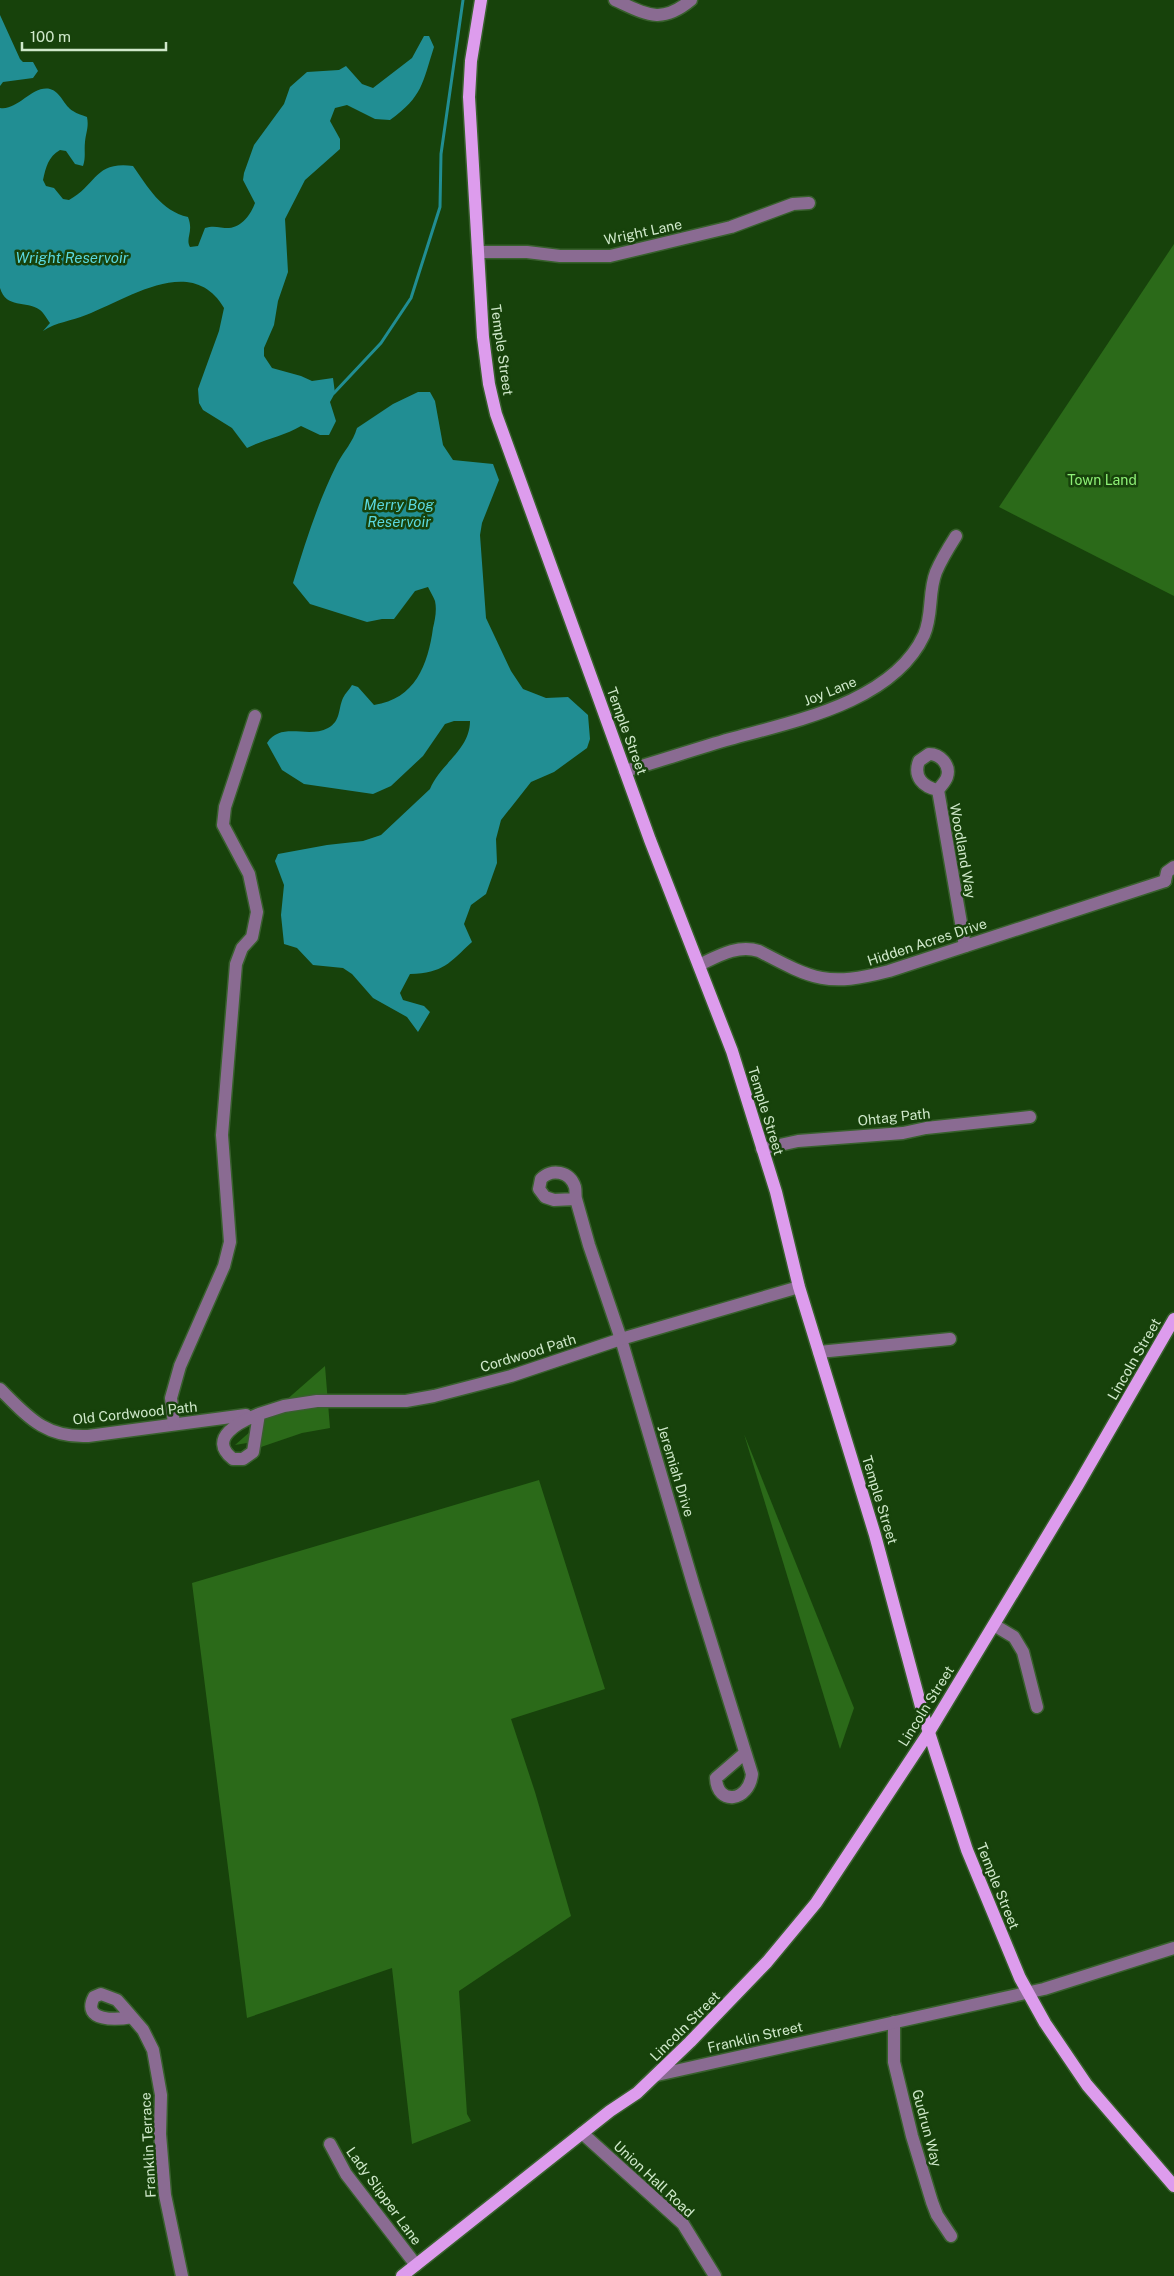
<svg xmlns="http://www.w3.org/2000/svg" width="1174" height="2276" font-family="'Public Sans',sans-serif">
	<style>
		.green { fill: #2b6a19 }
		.water { fill: #218e93 }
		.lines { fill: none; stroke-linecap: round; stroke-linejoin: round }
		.stream { stroke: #218e93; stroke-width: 3 }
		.minor-casing { stroke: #38602d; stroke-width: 15 }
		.major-casing { stroke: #38602d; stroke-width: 15 }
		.minor { stroke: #8a6b92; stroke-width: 12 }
		.major { stroke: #dd9ced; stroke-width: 12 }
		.labels { text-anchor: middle; stroke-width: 5; stroke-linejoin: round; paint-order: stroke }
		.street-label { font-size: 14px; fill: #cfe8ca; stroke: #17420b }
		.park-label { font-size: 14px; fill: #8ff177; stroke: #17420b }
		.water-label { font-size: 15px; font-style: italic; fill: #5bd8df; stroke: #17420b }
	</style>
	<rect width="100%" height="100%" fill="#17420b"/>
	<g class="green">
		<path d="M1174,244V596L999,507Z"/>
		<path d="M325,1366L330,1428L302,1433L261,1447L247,1443L235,1445Z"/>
		<path d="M744,1434L854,1708L840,1749Z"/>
		<path d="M539,1480L605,1689L511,1719L535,1792L571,1916L459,1991L467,2114L471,2121L412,2144L392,1968L247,2018L192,1583Z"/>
	</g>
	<g class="water">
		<path d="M0,15L20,59L23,62H33L38,71L33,78L3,82L0,86Z"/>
		<path d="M424,36H429L434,47C422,84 423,96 390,120L375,119L347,105L335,108L330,121L340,139V149L305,180L285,219L288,272L278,301L274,325L264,348V356L272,368L301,376L312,381L333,378L335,393L330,402L336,421L329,435H320L301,426C284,436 265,439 247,448L232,428L203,410L199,403L198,389L219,331L224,308C192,253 128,299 86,315C72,321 56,322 43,331L50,323C47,319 44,313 40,310C26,300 6,309 0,288V108C18,111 32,85 50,89C61,92 64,106 73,111C77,114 83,115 87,117C89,127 86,132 85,142C84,151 86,157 83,166L75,164L66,151L60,150C48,157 46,167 43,180L46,186L54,188L63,199L69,200C97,185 94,161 133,166C148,187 161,211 188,217C194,232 185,238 190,247L198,246L205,228C214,225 220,228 229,228C242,227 251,214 255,203L243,180L244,173L254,145L284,104L290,87L307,72L339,70L346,66L362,84L373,88L412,58Z"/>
		<path d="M418,392H430L435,401L443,445L453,460L493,464L499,480L482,523L480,535L486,618L511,671L523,689L546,698L568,697L588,715L590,739L587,748L554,772L531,782L501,820L496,839L497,863L486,894L471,905L464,924L472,942C449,963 444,973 410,974L400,993L403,1000L424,1006L430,1012L418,1032L407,1017L373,998L352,974L343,968L313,965L297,948L284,944L281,915L284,885L275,861L278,854L327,845L363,841L381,835L430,789C440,764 470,750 470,721H454L445,724L423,756L391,786L373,794L304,784L282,770L267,743C281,721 308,739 328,728C341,721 338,709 343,698C345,693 350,689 352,685L358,687L374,705C415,699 428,665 433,628C435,620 437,610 435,601C433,596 430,591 428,587L415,591L394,619H382L367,622L310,604L293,583C305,543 318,502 337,464C344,451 353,442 357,428L393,404Z"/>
	</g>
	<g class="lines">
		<path class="stream" d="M334,393L381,343L411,298L440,207L441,154L463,0"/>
		<g class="minor-casing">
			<g id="minor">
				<path d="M615,0C646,14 661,25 691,0"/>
				<path d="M478,252H527L560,256H610L731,227L793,204L809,203"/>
				<path d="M625,771C660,761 695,749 730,739C795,721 893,702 924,635C933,615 928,592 936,572C941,560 949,547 956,536"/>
				<path d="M938,790C941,786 946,781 947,777C951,765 940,754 929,754L919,761C913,777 923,787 938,790L965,946"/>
				<path d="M1165,881L1167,872L1174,867"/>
				<path d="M699,965C718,956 738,944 759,951C814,980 827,987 889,971L1165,881"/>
				<path d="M762,1149L798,1141L903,1133L926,1128L1030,1117"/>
				<path d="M576,1199L554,1200L545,1197L539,1189L541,1179C551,1168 570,1171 575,1187C576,1191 575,1195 576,1199L589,1245L621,1339L694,1587L752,1774C749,1802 717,1806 716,1778L745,1753"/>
				<path d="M819,1352L950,1339"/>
				<path d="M0,1389C28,1417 45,1438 88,1436L246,1415"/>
				<path d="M259,1414C241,1421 206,1438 233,1459H243L253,1452L259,1414L284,1406L317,1401H406L434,1396L511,1376L621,1339L799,1287"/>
				<path d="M174,1424L171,1398L180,1366L224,1266L230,1242L222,1135L236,964L242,948L252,937L257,912L249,874L223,825L225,807L255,716"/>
				<path d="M994,1625L1014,1637L1023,1652L1037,1707"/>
				<path d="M132,2017C117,2020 81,2022 94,1997L101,1994L117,2000L125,2009L143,2030L153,2050L161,2095L160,2134L165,2195L182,2276"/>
				<path d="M894,2022V2062L912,2136L932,2202L937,2215L951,2236"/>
				<path d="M657,2075L1044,1989L1174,1948"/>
				<path d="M582,2133L683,2224L715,2276"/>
				<path d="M330,2144L346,2174L416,2265"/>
			</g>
		</g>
		<g class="major-casing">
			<g id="major">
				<path d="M481,0L471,61L469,97L483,337L489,384L496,414L650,840L732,1051L776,1192L799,1287L875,1535L923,1714L967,1850L1020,1978L1045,2023L1087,2085L1174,2186"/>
				<path d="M402,2276L610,2111L637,2093L690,2042L767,1962L816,1903L929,1732L1078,1485L1174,1319"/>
			</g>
		</g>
		<use href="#minor" class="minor"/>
		<use href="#major" class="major"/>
	</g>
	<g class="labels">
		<g class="street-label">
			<text transform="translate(643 232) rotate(-12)" y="5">Wright Lane</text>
			<text transform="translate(502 350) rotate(82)" y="5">Temple Street</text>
			<text transform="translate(830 691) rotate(-22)" y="5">Joy Lane</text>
			<text transform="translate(627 731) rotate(70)" y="5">Temple Street</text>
			<text transform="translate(963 851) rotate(80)" y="5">Woodland Way</text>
			<text transform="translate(927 942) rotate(-18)" y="5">Hidden Acres Drive</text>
			<text transform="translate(766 1111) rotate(73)" y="5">Temple Street</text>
			<text transform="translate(894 1117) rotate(-6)" y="5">Ohtag Path</text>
			<text transform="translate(528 1353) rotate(-17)" y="5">Cordwood Path</text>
			<text transform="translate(1134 1359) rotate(-60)" y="5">Lincoln Street</text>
			<text transform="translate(135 1413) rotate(-6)" y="5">Old Cordwood Path</text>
			<text transform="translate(676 1471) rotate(73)" y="5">Jeremiah Drive</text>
			<text transform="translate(880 1500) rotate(73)" y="5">Temple Street</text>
			<text transform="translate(926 1706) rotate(-58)" y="5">Lincoln Street</text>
			<text transform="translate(998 1886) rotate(68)" y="5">Temple Street</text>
			<text transform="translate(685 2026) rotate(-45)" y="5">Lincoln Street</text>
			<text transform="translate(755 2037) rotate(-13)" y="5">Franklin Street</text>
			<text transform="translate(927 2128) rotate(75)" y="5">Gudrun Way</text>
			<text transform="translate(148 2145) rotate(-93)" y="5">Franklin Terrace</text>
			<text transform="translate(654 2179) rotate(43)" y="5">Union Hall Road</text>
			<text transform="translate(384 2196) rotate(54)" y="5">Lady Slipper Lane</text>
		</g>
		<g class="park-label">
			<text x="1102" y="485">Town Land</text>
		</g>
		<g class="water-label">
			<text x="72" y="263">Wright Reservoir</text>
			<text x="399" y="510">Merry Bog<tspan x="399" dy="17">Reservoir</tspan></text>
		</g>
	</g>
	<path d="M22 42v8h144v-8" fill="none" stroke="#cfe8ca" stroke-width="2.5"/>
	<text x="30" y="42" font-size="15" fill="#cfe8ca" stroke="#17420b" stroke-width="4" paint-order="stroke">100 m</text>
</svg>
